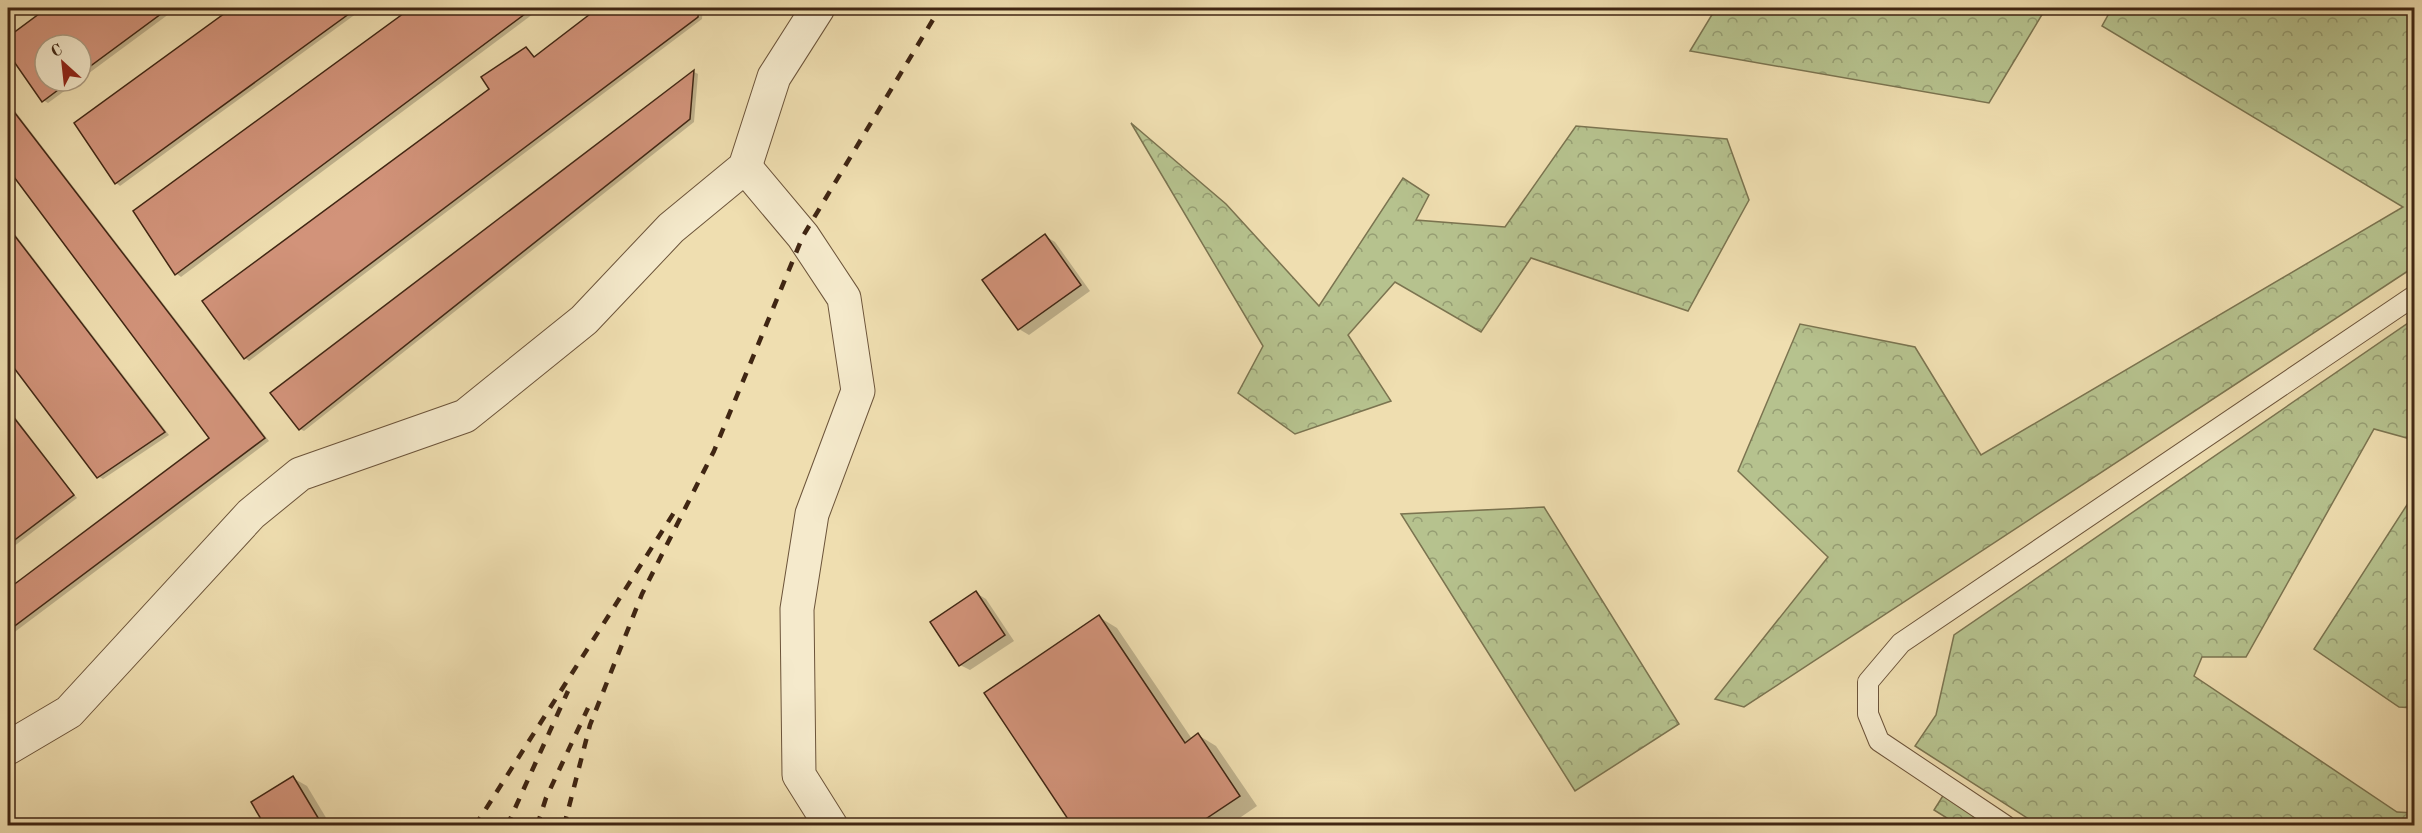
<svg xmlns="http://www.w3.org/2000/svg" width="2422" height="833" font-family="'Old Standard TT',serif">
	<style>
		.forest { fill: url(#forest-crowns); stroke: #7b7450; stroke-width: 1.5 }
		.shadow { fill: #0003 }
		.building { fill: #d2937a; stroke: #402613; stroke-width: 1.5 }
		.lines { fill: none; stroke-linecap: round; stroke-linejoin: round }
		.lane-casing { stroke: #6c543a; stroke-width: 22 }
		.street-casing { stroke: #6c543a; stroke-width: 35 }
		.lane { stroke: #f5eacc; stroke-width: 20 }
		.street { stroke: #f5eacc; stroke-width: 33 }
		.rail { stroke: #402613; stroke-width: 4.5; stroke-dasharray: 10 10; stroke-linecap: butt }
	</style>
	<defs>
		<pattern id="forest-crowns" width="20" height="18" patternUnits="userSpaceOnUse" patternTransform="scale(1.5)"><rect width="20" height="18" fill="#b6c28e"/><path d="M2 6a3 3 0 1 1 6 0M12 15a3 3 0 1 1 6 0" fill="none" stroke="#959d73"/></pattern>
	</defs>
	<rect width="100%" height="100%" fill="#efdeb0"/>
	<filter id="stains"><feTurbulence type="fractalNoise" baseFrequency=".00333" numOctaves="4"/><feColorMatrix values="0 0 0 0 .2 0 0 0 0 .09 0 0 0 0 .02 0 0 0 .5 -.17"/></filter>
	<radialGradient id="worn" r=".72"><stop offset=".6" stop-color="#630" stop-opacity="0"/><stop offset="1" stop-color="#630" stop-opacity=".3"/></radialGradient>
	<g class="forest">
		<path d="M1716,8H2046L1989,103L1690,51Z"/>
		<path d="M2112,8H2404L2414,13V267L1744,707L1715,699L1828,557L1738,471L1800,324L1915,347L1981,455L2403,207L2102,26Z"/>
		<path d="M1131,123L1226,204L1319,306L1403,178L1429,195L1416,220L1505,227L1576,126L1727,139L1749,200L1688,311L1531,258L1481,332L1395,282L1348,335L1391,401L1295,434L1238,393L1263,346Z"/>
		<path d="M2414,319V440L2374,429L2246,657H2202L2194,676L2397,812L2414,813V825H2038L1915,746L1936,715L1954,635Z"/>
		<path d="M2414,494V708L2399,707L2314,649Z"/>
		<path d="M1544,507L1679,724L1575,791L1401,514Z"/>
		<path d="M1944,794L1993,825H1958L1934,810Z"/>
	</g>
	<g class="shadow">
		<path d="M49,8H177L81,79V45H45V81H78L48,103L43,100L8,51V38Z"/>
		<path d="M234,8H364L120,186L116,183L76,124Z"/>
		<path d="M413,8H541L181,277L177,274L135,212Z"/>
		<path d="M601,8H703L702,19L249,361L245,358L492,89L526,49L536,58Z"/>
		<path d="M694,72L698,74L694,122L304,431L300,429L272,394Z"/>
		<path d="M8,102L269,441L8,637V591L211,438L8,166Z"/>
		<path d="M8,225L169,435L103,479L98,476L8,358Z"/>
		<path d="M1045,236L1055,242L1090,291L1029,335L1019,329Z"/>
		<path d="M8,408L77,498L13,547L8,544Z"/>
		<path d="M976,593L986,599L1014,641L970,670L960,665Z"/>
		<path d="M1099,617L1117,628L1192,739L1198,735L1216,746L1257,806L1228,826H1068L1072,822Z"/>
		<path d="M293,778L307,786L331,826H267Z"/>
	</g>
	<g class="building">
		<path d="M47,8H169L81,73V45H45V81H70L42,102L8,53V37Z"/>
		<path d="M232,8H357L115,184L74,123Z"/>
		<path d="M411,8H533L175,275L133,211Z"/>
		<path d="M598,8H699L698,17L244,359L202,301L489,89L481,77L526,47L534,57Z"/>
		<path d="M694,70L690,119L299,430L270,393Z"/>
		<path d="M8,104L265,438L8,631V589L209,438L8,169Z"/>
		<path d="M8,227L165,432L97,478L8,360Z"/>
		<path d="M1045,234L1081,285L1018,330L982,280Z"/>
		<path d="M8,410L74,495L8,545Z"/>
		<path d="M976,591L1005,635L959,666L930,622Z"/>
		<path d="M1099,615L1185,743L1198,733L1240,796L1195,826H1065L1070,822L984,693Z"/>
		<path d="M293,776L323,826H265L251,802Z"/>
	</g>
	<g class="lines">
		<g class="lane-casing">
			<path id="lane" d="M2006,826L1879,741L1868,714V682L1901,643L2414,296"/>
		</g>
		<g class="street-casing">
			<g id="street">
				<path d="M745,167L803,236L844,298L858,391L812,514L797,609L799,775L831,826"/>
				<path d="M8,748L69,712L251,514L300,474L465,416L584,320L671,228L745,167L774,77L818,8"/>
			</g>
		</g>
		<use href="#lane" class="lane"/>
		<use href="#street" class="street"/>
		<g class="rail">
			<path d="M475,826L675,511"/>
			<path d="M507,826L568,691"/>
			<path d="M537,826L546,798L588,708"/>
			<path d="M564,826L590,725L642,594L714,451L803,236L940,8"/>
		</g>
	</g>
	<rect width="2422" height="833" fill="none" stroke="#efdeb0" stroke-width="30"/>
	<rect x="9" y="9" width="2404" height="815" fill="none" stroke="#402613" stroke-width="3"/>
	<rect x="15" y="15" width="2392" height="803" fill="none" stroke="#402613" stroke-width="1.5"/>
	<g transform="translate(63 63) rotate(333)"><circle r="28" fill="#f5eacc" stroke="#ad9c82" stroke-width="1.5"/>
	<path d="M0-4.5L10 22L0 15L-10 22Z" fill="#8f2418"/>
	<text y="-9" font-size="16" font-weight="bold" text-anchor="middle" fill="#402613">С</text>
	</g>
	<rect width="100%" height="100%" filter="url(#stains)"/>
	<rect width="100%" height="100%" fill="url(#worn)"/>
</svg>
